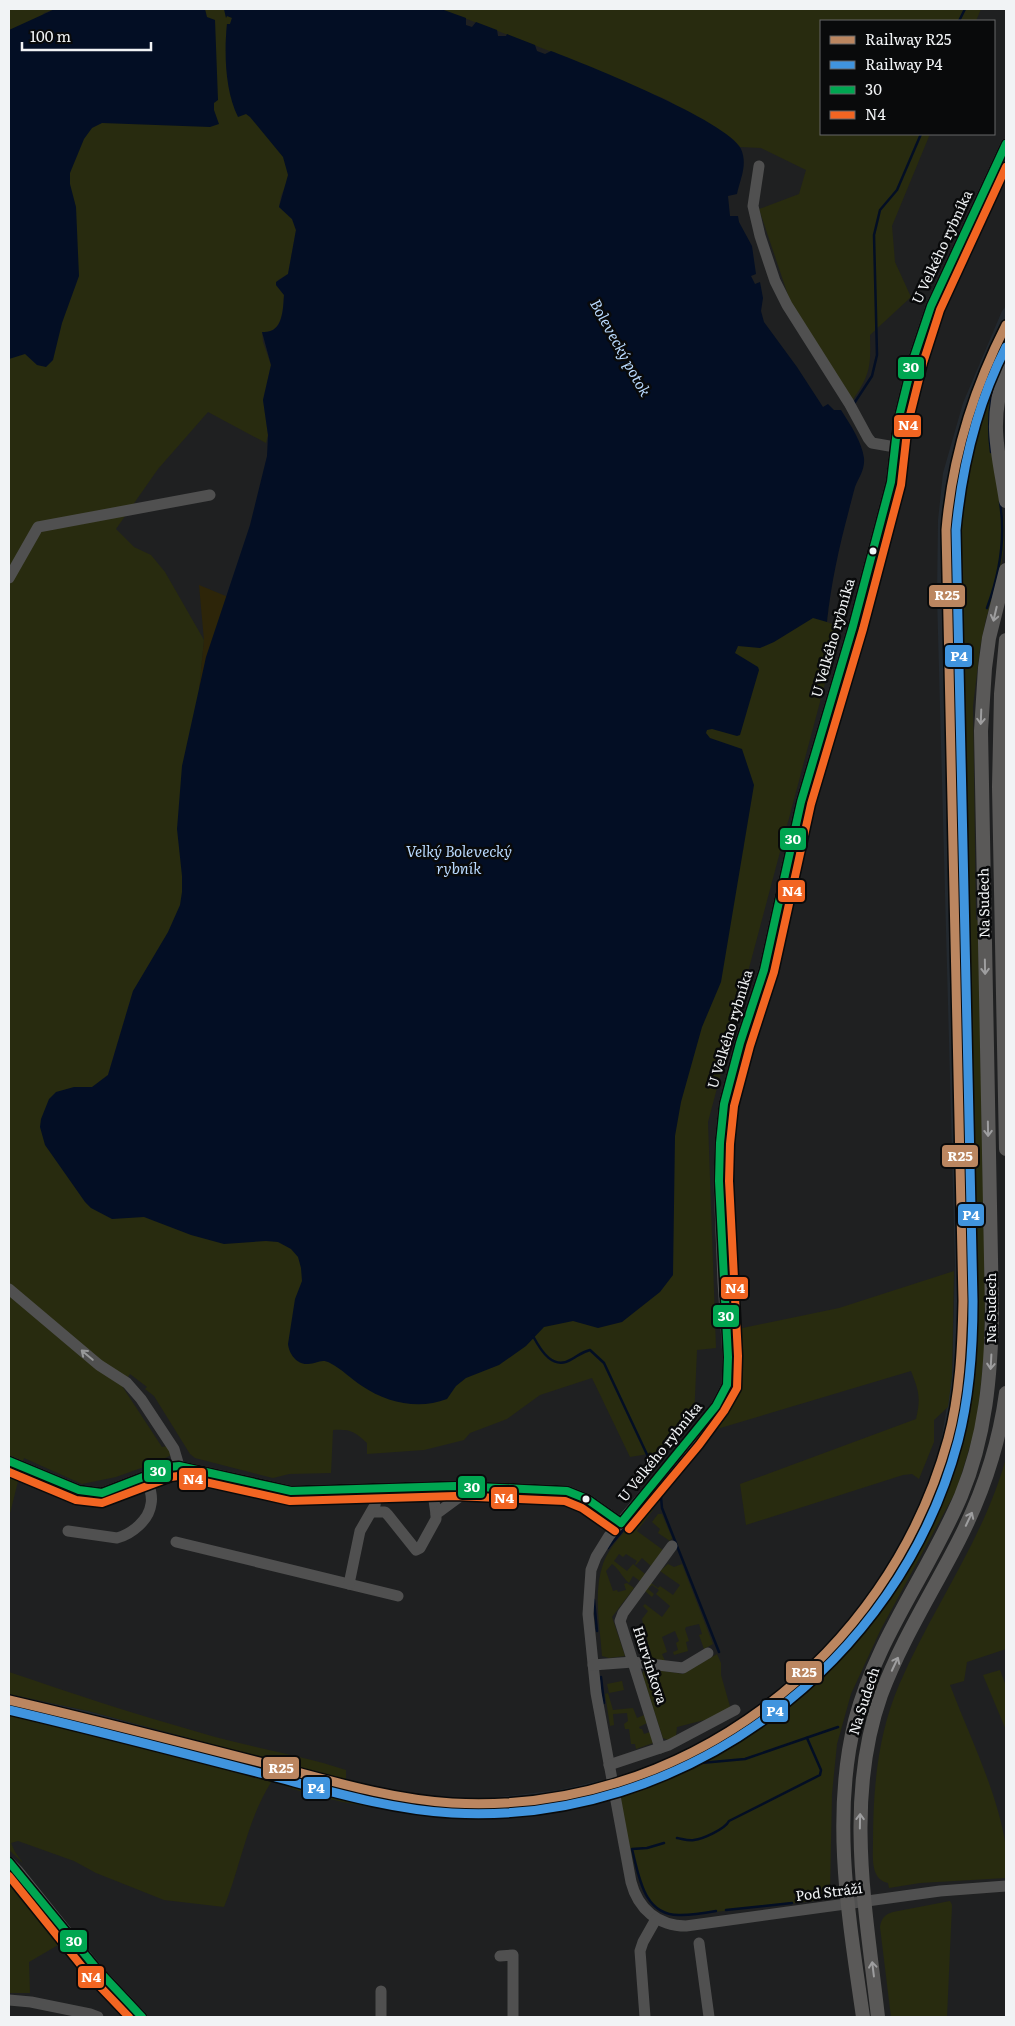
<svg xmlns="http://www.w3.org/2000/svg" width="1015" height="2026" font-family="Literata,serif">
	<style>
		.built { fill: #23292f }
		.green { fill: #282b0f }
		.sand { fill: #2d2509 }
		.water { fill: #030e24 }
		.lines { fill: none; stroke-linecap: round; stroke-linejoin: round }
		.stream { stroke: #030e24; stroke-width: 2.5 }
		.minor { stroke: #505050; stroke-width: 11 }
		.major { stroke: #5a5958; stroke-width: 14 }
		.bus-1-casing { stroke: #090a0b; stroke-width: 11 }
		.bus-2-casing { stroke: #090a0b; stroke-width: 11 }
		.bus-1 { stroke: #00a651; stroke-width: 8 }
		.bus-2 { stroke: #f26522; stroke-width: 8 }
		.rail-1-casing { stroke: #090a0b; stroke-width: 12 }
		.rail-2-casing { stroke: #090a0b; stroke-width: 12 }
		.rail-1 { stroke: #bb8660; stroke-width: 9 }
		.rail-2 { stroke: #4094de; stroke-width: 9 }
		.oneway { stroke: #9e9e9f }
		.oneway2 { stroke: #98999a }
		.bus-dot { fill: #f1f3f5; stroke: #090a0b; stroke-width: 2 }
		.labels { text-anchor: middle; stroke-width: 5; stroke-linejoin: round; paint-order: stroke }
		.street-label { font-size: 14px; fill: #f1f3f5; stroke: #090a0b }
		.water-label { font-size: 15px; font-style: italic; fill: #badafe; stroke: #090a0b }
		.line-badge { stroke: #090a0b; stroke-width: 2 }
		.badge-label { font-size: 14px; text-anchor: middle; font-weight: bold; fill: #fff }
	</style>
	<rect width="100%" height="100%" fill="#1f2021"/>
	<g class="built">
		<path d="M1006,306V346L983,395L969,432L956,491L951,548L958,725L971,1297L967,1384L956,1441L941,1488L899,1575L869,1617L836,1657L803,1691L762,1721L730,1741L668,1770L622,1785L620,1778L666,1761L721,1732L767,1701L807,1664L849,1621L879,1581L908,1530L925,1491L940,1448L952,1376L955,1264L937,596L938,520L943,473L963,403L1002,311Z"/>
		<path d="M9,1694L88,1711L346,1780L406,1793L465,1798H491L559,1790L603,1780L606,1792L561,1803L491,1811H464L405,1806L343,1793L84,1724L9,1707Z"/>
	</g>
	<g class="green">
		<path d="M9,9H55L44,13L9,70Z"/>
		<path d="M189,9H224L226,16L232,17L230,25L227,24C224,48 227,73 231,97L310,129L281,196L279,207L292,219L296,230L288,274L278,280L276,285L284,295C283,309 283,334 262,332L263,342L271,365L263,400L268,435L266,443L208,412L158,469L116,529L134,547L151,555L165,572L204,640L182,876V892L210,894L133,991L108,1075L99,1082L743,850L744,843L659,816L712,593L830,591L827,622L840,627L708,1122L716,1348L697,1350L694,1419L667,1451L630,1457L592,1378L540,1395L507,1419L470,1433L464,1440L424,1450L367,1454V1443C354,1431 350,1429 333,1430L331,1473L289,1474L273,1478L195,1458L190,1454L154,1396L145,1389L147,1387L130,1374L122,1386L162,1447L168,1446L171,1455L158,1462L116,1477L82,1484L24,1458L9,1517V321L34,183Z"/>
		<path d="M441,9H981L976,21H821V134H930L892,226L895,262L911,297L870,335C871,367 870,375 852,401L790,301L759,209L799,194L806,170L761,148L740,147L734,140L667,100L565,57Z"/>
		<path d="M1006,333V352L994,386L990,415L1004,522V547L999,579L986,619L980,648L973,706L976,919L978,921L985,1289L984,1357L976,1426L957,1489L881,1629L851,1694L837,1744L832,1794L830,1892L826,1897L813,1901L679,1916C669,1913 659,1911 651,1903C635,1887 623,1812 618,1788L680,1768L756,1732C766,1715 785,1705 801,1693C813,1683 825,1670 836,1658C905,1582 953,1486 967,1385C970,1356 969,1326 971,1297L958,725L951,548L956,491L969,432L991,378L990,369Z"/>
		<path d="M954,1271L952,1376L948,1407L934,1420V1442L919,1479L912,1474L903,1475L746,1525L740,1484L916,1419C921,1398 919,1391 911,1371L717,1429C720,1415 727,1406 730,1392C736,1371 735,1351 733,1330L839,1308Z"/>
		<path d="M1006,1458V1649L967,1662L964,1681L950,1685C970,1738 997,1790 1006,1847C1007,1857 1006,1867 1006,1878L920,1883L889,1888L888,1883C870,1879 873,1857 873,1841C873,1788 878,1734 899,1685C932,1608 984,1539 1006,1458Z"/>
		<path d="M647,1506L653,1510L637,1531L663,1550L651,1566L642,1558L636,1565L635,1564L637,1561L626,1554L623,1557L619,1554L614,1561L627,1571L633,1564L645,1574L640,1581L633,1576L629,1583C622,1577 620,1570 612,1564L606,1571L613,1591L617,1590L618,1592L626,1590L624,1584L627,1583L634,1588L612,1617L625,1656L609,1658L602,1656C600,1626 593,1593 603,1564C609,1545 634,1522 647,1506Z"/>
		<path d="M658,1514H662L672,1538L670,1541L658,1533L660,1529L652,1522Z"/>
		<path d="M668,1564L674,1567L682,1564L713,1644L704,1649L699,1635L702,1634L699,1624L686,1627L685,1629L689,1641L686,1642L688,1651L674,1655L673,1652L678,1650L676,1643L679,1641L675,1631L662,1637L667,1652L662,1654L665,1661L652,1659L642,1619L648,1611L643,1606L645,1604L662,1617L670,1606L656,1594L659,1590L652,1585L648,1589L654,1594L652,1597L645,1591L651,1583L658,1588L660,1586L673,1595L680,1585L660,1571Z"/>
		<path d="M717,1654L721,1663V1675L731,1710L724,1715L677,1727L676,1736L668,1740L663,1738L642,1674L645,1668L683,1674Z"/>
		<path d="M1000,1670L1006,1686V1730L983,1675Z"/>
		<path d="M9,1672C71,1693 134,1714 198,1732C247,1747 297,1754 346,1770V1780L88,1711L9,1694Z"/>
		<path d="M622,1681L624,1690L609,1693L607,1684Z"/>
		<path d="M608,1693L613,1710L633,1708L637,1718L644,1715L647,1723L639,1727L640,1729H642L644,1734L650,1732L653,1743L636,1749L635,1744H631L629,1729H625L624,1724L628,1721L627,1713L613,1714L614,1725L610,1726L605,1694Z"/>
		<path d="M9,1707L84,1724L376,1801C427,1810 477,1812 529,1808C468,1826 377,1810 316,1796C301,1792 286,1786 272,1781C247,1819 241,1866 224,1907L164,1900L96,1873L74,1861L18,1841L11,1843L15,1852L23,1863L9,1850Z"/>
		<path d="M9,1875L65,1941L29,1962L30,1993H9Z"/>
		<path d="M950,1901L952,1905L947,2017H891L880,1927C881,1919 885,1914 893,1912Z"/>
	</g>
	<path class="sand" d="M199,585L250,606L199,691L204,640Z"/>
	<g class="water">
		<path d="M55,9H205L207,17L215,20L218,100L214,103V110L219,124L210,127L102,123L92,128L84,139L70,173V184L76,207L79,276L62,323L53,360L46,367L37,365L25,354L9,359V30Z"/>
		<path d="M224,9H441L466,18V25L472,27L476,22L497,30L498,36H506L507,34L535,45L537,51L545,54L551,51C585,64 728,121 741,149C748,165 740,179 737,194L728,196L730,216H738L739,222L752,246L756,274L751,276L755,284L760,282L763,298L761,311L764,322L797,367L823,407L828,404L834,410H841C850,424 862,442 864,458C865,470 859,477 855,487C853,494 851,502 849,510C839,547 831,584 827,622L813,618L774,642L760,648L738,646L735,653L758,667L759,670L740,735L737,736L712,729L707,730L706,733L710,738L742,749L754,785L721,982L702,1027L681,1102L675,1136L673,1275L660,1292L622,1322L598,1328L573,1321L544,1327L526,1346L499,1365L466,1378L456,1386L447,1399C419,1410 387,1403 362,1386C351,1379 342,1369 330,1363C321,1358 317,1364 308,1364C297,1365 289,1354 288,1344L295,1299L302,1281L301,1268L298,1257L291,1249L278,1242L266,1241L224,1244L191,1235L144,1217L112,1219L91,1208L85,1202L45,1145L40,1127L41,1119L49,1099L56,1092L74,1087H92L108,1075L133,991L168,932L180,905L182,892V876L177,829L182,766L206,657L250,525L267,456L268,435L263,400L271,365L262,332C283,334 283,310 284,295L276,285V282L288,274L296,230L292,219L279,207L288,175L283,157L250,117L246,114L238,117C225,91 224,53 227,24H230L232,18L227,16L226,18Z"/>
	</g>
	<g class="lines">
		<g class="stream">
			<path d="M959,21L965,9"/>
			<path d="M853,405L872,376L877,355L874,235L880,210L897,190L921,134"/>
			<path d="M991,452C986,415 991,383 1006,350"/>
			<path d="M987,608C1000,573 1006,539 1000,502"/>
			<path d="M533,1336C541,1351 553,1371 572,1359C579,1355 582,1352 590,1350L604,1363L651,1463"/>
			<path d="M660,1486L662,1508L719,1652"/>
			<path d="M608,1548L660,1486"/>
			<path d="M594,1600L597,1631"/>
			<path d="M601,1677L604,1703"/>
			<path d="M619,1795L701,1763L745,1759L838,1727"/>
			<path d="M677,1838C683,1839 688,1841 694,1840C703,1839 725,1829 729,1821L820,1775L821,1770L807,1738"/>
			<path d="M664,1843L647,1848L632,1849C639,1877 644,1917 681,1915C693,1915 705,1913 716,1911"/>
			<path d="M726,1910L792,1903"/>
		</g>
		<g class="minor">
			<path d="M1006,144L931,306L913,360L898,421L891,482L853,626L801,802L764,970L740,1043L724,1104L720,1143L719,1181L723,1282L728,1357L727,1385L716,1406L691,1439L609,1536L596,1557L591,1570L588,1614L596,1693L631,1882C638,1909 658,1926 686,1926L940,1891L1006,1886"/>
			<path d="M759,166L753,206L760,236L775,281L787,305L849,403L868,438L872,443L895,447"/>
			<path d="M9,578L38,527L210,495"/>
			<path d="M9,1289L99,1365L127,1383L141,1399L174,1449L179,1466"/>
			<path d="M9,1461L79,1490L102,1493L169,1467L179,1466L291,1491L455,1486L567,1491L587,1499L621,1523"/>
			<path d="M432,1487L436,1514"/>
			<path d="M372,1512H385L388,1515L416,1550L420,1548L436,1519V1514L474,1486"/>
			<path d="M68,1531L117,1538C132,1534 149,1520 151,1504C153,1495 149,1486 146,1477"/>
			<path d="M176,1542L398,1596"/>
			<path d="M349,1584L360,1531L375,1505L378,1489"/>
			<path d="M593,1665L633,1662L683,1668L708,1653"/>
			<path d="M660,1748L620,1621L623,1613L672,1546"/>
			<path d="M609,1765L669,1745L735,1710"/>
			<path d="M9,1862L18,1871L96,1968L142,2017"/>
			<path d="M699,1943L709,2017"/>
			<path d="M500,1956L513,1955V2017"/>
			<path d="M9,2000L31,2002L90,2014L98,2017"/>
			<path d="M381,2017V1991"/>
			<path d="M645,2017L640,1951L643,1942L656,1919"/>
		</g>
		<g class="major">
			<path d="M1006,370C988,422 998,450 1006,501"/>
			<path d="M1006,640L1001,694L999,787L1006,1149"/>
			<path d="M863,2017C849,1919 831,1818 855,1721C876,1639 929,1572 961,1496C986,1436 991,1374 992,1311L981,731L985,668L989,638L1006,570"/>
			<path d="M878,2017C866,1910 844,1800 881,1695C901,1641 933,1591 959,1540C983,1493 999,1445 1006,1393"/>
		</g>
		<g class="bus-1-casing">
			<g id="bus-1">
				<path d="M9,1461L79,1490L102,1493L169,1467L179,1466L291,1491L455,1486L567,1491L587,1499L621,1523"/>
				<path d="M621,1523L716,1406L727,1385L728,1357L719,1181L720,1143L724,1104L740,1043L764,970L801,802L853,626L891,482L898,421L913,360L931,306L1006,144"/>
				<path d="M9,1862L96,1968L142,2017"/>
			</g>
		</g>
		<g class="bus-2-casing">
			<g id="bus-2">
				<path d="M9,1472L76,1500L102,1503L171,1477L178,1476L290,1501L455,1496L565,1501L582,1508L615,1531"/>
				<path d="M629,1529L699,1445L724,1411L737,1388L738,1356L729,1181L730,1144L734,1106L750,1046L774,972L811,804L863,629L901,485L908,423L923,363L940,310L1006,167"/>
				<path d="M9,1876L88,1974L129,2017"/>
			</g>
		</g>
		<use href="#bus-1" class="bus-1"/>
		<use href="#bus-2" class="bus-2"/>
		<g class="rail-1-casing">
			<path id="rail-1" d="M9,1700C95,1720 181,1742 267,1764C328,1780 389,1799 452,1803C681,1816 888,1658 948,1439C960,1395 962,1347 963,1301L946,530C952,457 973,390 1006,325"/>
		</g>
		<g class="rail-2-casing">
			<path id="rail-2" d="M9,1710C94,1730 179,1752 264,1774C326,1790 387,1809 452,1813C683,1826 899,1664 958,1441C970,1395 973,1347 973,1301L956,530C962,466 977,404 1006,347"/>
		</g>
		<use href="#rail-1" class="rail-1"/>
		<use href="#rail-2" class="rail-2"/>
	</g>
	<defs><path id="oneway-shaft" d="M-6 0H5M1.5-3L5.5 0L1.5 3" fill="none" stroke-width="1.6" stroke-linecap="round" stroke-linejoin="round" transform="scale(1.25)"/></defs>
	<g class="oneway">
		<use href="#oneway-shaft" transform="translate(995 614) rotate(103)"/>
		<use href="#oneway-shaft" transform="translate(981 717) rotate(92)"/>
		<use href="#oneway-shaft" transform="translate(985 967) rotate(89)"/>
		<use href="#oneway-shaft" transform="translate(988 1129) rotate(89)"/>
		<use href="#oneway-shaft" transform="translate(991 1362) rotate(93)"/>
		<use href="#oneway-shaft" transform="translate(969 1519) rotate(-65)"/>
		<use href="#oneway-shaft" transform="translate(895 1664) rotate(-65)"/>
		<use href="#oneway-shaft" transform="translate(860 1821) rotate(-89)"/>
		<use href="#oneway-shaft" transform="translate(873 1969) rotate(-97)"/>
	</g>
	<use class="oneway2" href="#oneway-shaft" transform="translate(87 1355) rotate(-140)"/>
	<g class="bus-dot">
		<circle cx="873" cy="551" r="4.5"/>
		<circle cx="586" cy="1499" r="4.5"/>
	</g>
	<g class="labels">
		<g class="street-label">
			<text transform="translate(942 247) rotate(-65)" y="5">U Velkého rybníka</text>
			<text transform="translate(833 638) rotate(-74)" y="5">U Velkého rybníka</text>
			<text transform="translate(984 903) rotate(-91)" y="5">Na Sudech</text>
			<text transform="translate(730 1029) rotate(-73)" y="5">U Velkého rybníka</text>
			<text transform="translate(991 1308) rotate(-90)" y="5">Na Sudech</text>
			<text transform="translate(660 1452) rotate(-51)" y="5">U Velkého rybníka</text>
			<text transform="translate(650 1665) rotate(72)" y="5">Hurvínkova</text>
			<text transform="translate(864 1701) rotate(-72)" y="5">Na Sudech</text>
			<text transform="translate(829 1892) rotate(-7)" y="5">Pod Stráží</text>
		</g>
		<g class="water-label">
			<text transform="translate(620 348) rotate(61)" y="5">Bolevecký potok</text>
			<text x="459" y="857">Velký Bolevecký<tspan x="459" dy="17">rybník</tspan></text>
		</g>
	</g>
	<g class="line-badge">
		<rect x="897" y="356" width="28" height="24" rx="5" fill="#00a651"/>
		<rect x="893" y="414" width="29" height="24" rx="5" fill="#f26522"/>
		<rect x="928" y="584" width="38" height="24" rx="5" fill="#bb8660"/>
		<rect x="944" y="644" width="29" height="24" rx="5" fill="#4094de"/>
		<rect x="779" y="827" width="28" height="24" rx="5" fill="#00a651"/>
		<rect x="777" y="879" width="29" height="24" rx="5" fill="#f26522"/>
		<rect x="941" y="1144" width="38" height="24" rx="5" fill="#bb8660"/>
		<rect x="957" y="1203" width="28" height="24" rx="5" fill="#4094de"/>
		<rect x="720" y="1276" width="29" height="24" rx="5" fill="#f26522"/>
		<rect x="712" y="1304" width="28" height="24" rx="5" fill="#00a651"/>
		<rect x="143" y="1459" width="29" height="24" rx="5" fill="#00a651"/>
		<rect x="178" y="1467" width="29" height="24" rx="5" fill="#f26522"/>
		<rect x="457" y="1475" width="29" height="24" rx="5" fill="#00a651"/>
		<rect x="490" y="1486" width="28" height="24" rx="5" fill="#f26522"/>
		<rect x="785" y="1660" width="38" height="24" rx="5" fill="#bb8660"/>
		<rect x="761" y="1699" width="28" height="24" rx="5" fill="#4094de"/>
		<rect x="262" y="1756" width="38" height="24" rx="5" fill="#bb8660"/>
		<rect x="302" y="1776" width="29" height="24" rx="5" fill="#4094de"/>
		<rect x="59" y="1929" width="29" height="24" rx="5" fill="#00a651"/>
		<rect x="77" y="1965" width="28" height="24" rx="5" fill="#f26522"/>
	</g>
	<g class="badge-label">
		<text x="911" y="372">30</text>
		<text x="908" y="430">N4</text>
		<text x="947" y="600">R25</text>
		<text x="959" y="661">P4</text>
		<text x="793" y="844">30</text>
		<text x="792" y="896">N4</text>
		<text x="960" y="1161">R25</text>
		<text x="971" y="1220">P4</text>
		<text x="735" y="1293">N4</text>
		<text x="726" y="1321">30</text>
		<text x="158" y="1476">30</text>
		<text x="193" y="1484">N4</text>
		<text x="472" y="1492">30</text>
		<text x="504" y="1503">N4</text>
		<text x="804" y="1677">R25</text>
		<text x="775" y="1716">P4</text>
		<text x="281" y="1773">R25</text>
		<text x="316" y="1793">P4</text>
		<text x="74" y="1946">30</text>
		<text x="91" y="1982">N4</text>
	</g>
	<rect width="1015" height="2026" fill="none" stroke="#f1f3f5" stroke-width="20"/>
	<rect x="820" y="20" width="175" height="115" fill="#090a0b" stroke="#666769"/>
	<rect x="830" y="36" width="25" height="8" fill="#bb8660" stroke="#666769"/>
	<text x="865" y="45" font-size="15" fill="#f1f3f5">Railway R25</text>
	<rect x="830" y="61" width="25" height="8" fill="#4094de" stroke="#666769"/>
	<text x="865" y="70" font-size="15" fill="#f1f3f5">Railway P4</text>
	<rect x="830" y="86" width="25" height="8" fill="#00a651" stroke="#666769"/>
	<text x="865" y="95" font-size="15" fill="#f1f3f5">30</text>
	<rect x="830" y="111" width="25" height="8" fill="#f26522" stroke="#666769"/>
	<text x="865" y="120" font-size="15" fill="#f1f3f5">N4</text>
	<path d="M22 42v8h129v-8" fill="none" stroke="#f1f3f5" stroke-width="2.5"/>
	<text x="30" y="42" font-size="15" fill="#f1f3f5" stroke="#090a0b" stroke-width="4" paint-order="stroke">100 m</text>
</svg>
